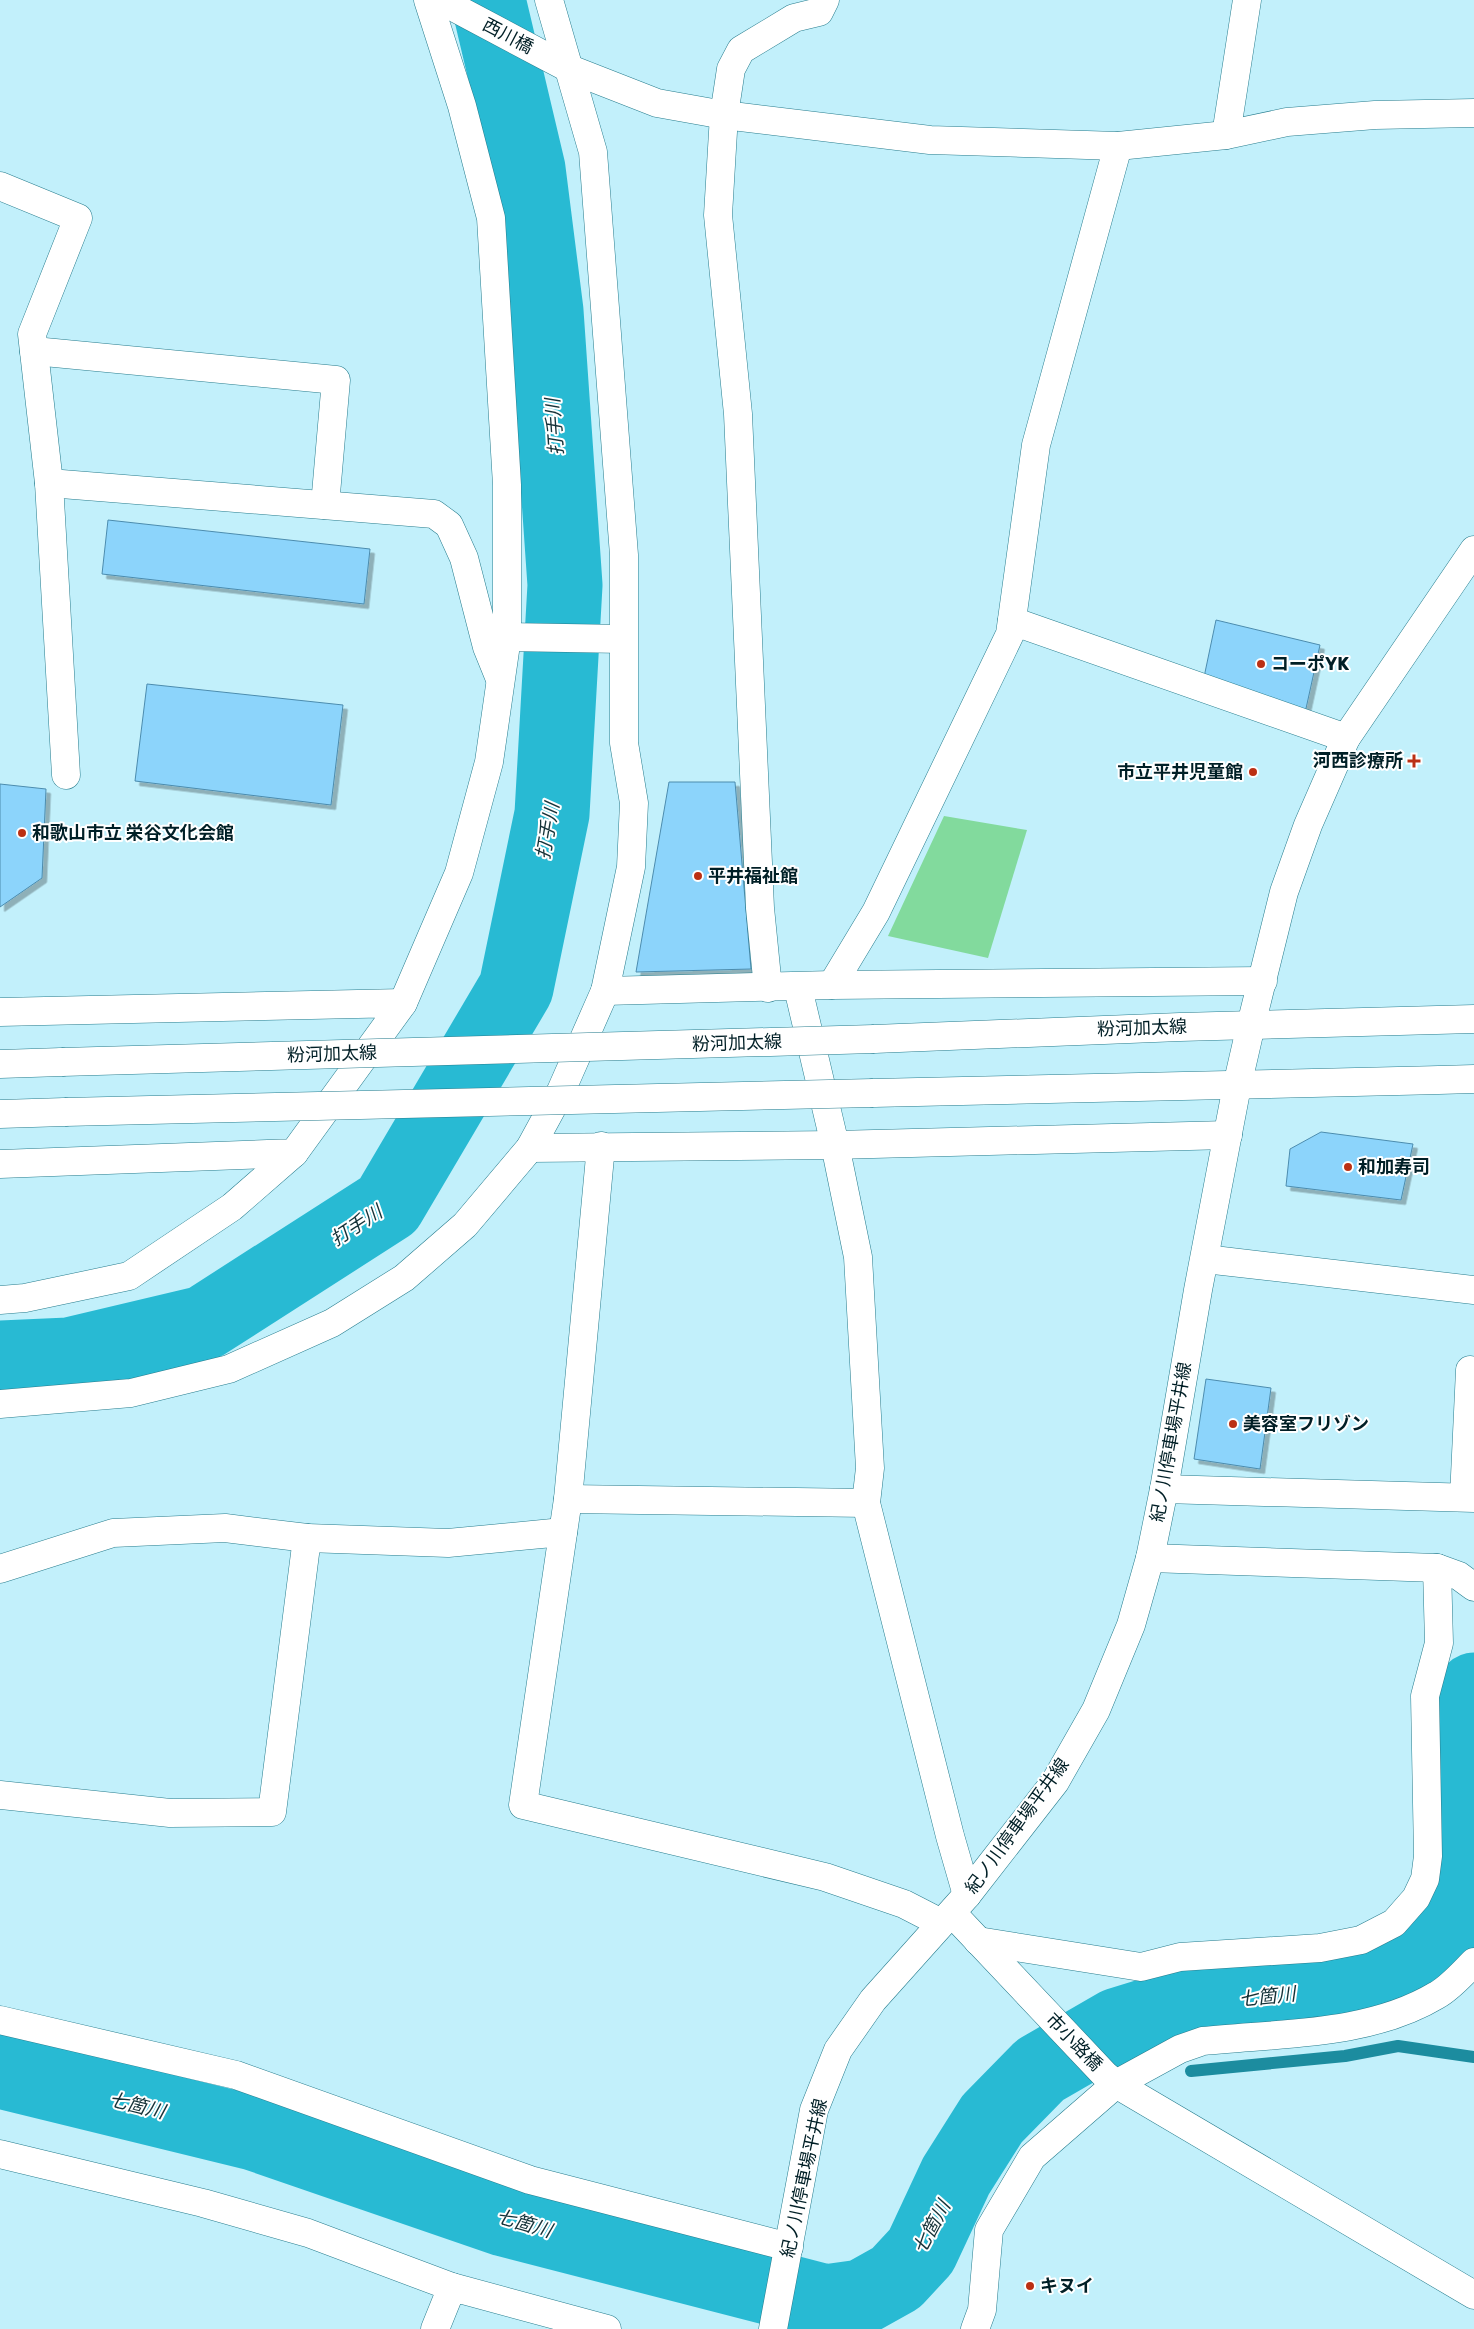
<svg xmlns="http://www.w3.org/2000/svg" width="1474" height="2329" font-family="Rubik,'Noto Sans JP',sans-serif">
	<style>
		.green { fill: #82da9d }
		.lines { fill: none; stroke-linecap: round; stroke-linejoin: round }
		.stream { stroke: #1c8c9f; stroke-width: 12 }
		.river { stroke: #28bad3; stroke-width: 75 }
		.building { fill: #8cd4fb; stroke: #4c8cae; filter: url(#shadow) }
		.minor-casing { stroke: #277d8e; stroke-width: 29 }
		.major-casing { stroke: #277d8e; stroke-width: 29 }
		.minor { stroke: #fff; stroke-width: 28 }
		.major { stroke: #fff; stroke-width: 28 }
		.major-bridge-casing { stroke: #277d8e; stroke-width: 29; stroke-linecap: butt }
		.major-bridge { stroke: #fff; stroke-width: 28 }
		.poi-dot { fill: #bb3014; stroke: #fff; stroke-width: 2 }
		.labels { text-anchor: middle; stroke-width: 4; stroke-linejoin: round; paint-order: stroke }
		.street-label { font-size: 18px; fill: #001f26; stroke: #fff }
		.poi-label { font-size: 18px; font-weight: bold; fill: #001f26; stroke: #fff; text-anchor: start }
		.water-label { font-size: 19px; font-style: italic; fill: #153238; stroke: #fff }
	</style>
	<defs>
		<filter id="shadow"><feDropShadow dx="4.5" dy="4.5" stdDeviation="0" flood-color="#0004"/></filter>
	</defs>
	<rect width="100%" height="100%" fill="#c2f0fb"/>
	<path class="green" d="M944,816L1027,830L988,958L888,936Z"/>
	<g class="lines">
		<g class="stream">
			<path d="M1118,2025L1143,2048"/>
			<path d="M1191,2071L1345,2056L1398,2046L1474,2057"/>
		</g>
		<g class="river">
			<path d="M0,1358L69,1355L204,1323L388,1205L516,988L552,814L565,585L546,311L528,169L488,0"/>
			<path d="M0,2071L254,2133L504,2219L826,2302L862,2297L896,2278L921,2251L956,2176L992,2119L1040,2070L1118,2025L1183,2005L1334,1990L1379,1979L1419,1956L1448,1924L1468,1867L1469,1716L1474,1690"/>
		</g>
	</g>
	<g class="building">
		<path d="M108,520L370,549L364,604L102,574Z"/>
		<path d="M1216,620L1320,645L1305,713L1203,682Z"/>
		<path d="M147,684L343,705L331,805L135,781Z"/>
		<path d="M669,782H735L751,969L636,972Z"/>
		<path d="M0,784L46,789L42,878L0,907Z"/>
		<path d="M1321,1132L1413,1144L1401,1200L1286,1186L1290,1149Z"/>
		<path d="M1206,1379L1271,1388L1260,1469L1194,1459Z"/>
	</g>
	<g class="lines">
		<g class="minor-casing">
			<g id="minor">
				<path d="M440,0L570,69L657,103L724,115L930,140L1118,146L1226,135L1287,122L1375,115L1474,113"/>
				<path d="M1226,135L1247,0"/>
				<path d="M0,186L78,218L32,334L49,483L66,775"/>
				<path d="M34,351L336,380L325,505"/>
				<path d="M49,483L434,514L449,525L464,558L487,647L500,679"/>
				<path d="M1012,621L1346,738"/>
				<path d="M507,637L623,639"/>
				<path d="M832,985L876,912L1010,634L1036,445L1118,146"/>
				<path d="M768,988L760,908L738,414L718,215L724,115L731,69L741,50L794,18L819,12L825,0"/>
				<path d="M798,988L835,1145L858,1257L870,1468L866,1503L950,1836L967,1895"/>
				<path d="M605,991L832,985L1263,981"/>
				<path d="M403,1003L459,873L489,762L507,637V485L491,218L462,106L428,0"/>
				<path d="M0,1012L403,1003L294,1153L0,1164"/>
				<path d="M1251,1025L1284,892L1308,825L1346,738L1474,550"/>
				<path d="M601,1146L568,1499L523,1805L825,1877L904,1904L941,1923"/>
				<path d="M530,1148L835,1145L1228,1135"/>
				<path d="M1205,1259L1474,1290"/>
				<path d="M0,1300L25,1298L129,1276L232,1207L294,1153"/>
				<path d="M0,1404L131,1393L229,1369L332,1323L404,1278L465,1225L530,1148L561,1091L605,991L631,867L634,803L624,743V555L593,152L549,0"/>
				<path d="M1164,1489L1474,1498"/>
				<path d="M1464,1497L1470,1370"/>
				<path d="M568,1499L866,1503"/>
				<path d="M1150,1558L1437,1568L1459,1576L1474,1587"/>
				<path d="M0,1569L113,1533L225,1528L307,1538"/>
				<path d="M0,1795L170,1813L272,1812L307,1538L448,1543L563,1532"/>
				<path d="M952,1913L1105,2075L1116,2084L1474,2295"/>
				<path d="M978,1941L1141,1967L1180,1957L1320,1948L1361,1940L1394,1923L1416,1898L1425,1879L1428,1856L1425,1696L1439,1643L1437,1568"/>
				<path d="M0,2020L236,2075L530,2180L789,2247"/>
				<path d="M0,2154L203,2203L308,2233L452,2287"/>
				<path d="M435,2329L452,2287L607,2329"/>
				<path d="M975,2329L982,2310L989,2230L1032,2157L1116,2084L1180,2049L1203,2041C1280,2033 1369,2036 1437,1995C1450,1988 1463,1973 1474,1962"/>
			</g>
		</g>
		<g class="major-casing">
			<g id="major">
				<path d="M874,1039L1180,1027L1474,1019"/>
				<path d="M0,1064L62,1062"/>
				<path d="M873,1093C1074,1088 1274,1085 1474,1079"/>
				<path d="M0,1114L65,1112"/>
				<path d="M773,2329L814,2110L838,2050L873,2000L967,1895L1055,1782L1096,1710L1131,1625L1150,1558L1164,1489L1198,1290L1237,1086L1251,1025"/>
			</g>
		</g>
		<use href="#minor" class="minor"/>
		<use href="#major" class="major"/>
		<g class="major-bridge-casing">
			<g id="major-bridge">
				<path d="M62,1062L874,1039"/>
				<path d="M65,1112L873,1093"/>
			</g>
		</g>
		<use href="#major-bridge" class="major-bridge"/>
	</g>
	<g class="poi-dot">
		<circle cx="1261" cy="664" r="5"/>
		<path d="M1411.5 753.5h5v5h5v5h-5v5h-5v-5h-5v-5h5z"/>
		<circle cx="1253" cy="772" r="5"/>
		<circle cx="22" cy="833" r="5"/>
		<circle cx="698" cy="876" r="5"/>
		<circle cx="1348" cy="1167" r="5"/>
		<circle cx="1233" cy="1424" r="5"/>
		<circle cx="1030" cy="2286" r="5"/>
	</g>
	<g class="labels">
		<g class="street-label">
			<text transform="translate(508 36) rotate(28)" y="6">西川橋</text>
			<text transform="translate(1142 1028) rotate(-2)" y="6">粉河加太線</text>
			<text transform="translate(737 1043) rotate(-2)" y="6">粉河加太線</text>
			<text transform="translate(332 1054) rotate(-2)" y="6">粉河加太線</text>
			<text transform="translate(1171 1442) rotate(-80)" y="6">紀ノ川停車場平井線</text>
			<text transform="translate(1017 1826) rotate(-54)" y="6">紀ノ川停車場平井線</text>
			<text transform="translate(1074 2042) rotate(46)" y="6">市小路橋</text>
			<text transform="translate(804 2178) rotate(-78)" y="6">紀ノ川停車場平井線</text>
		</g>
		<g class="poi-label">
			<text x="1271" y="670">コーポYK</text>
			<text x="1403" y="767" text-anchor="end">河西診療所</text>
			<text x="1243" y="778" text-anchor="end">市立平井児童館</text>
			<text x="32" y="839">和歌山市立 栄谷文化会館</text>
			<text x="708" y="882">平井福祉館</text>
			<text x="1358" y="1173">和加寿司</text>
			<text x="1243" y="1430">美容室フリゾン</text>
			<text x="1040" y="2292">キヌイ</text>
		</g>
		<g class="water-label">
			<text transform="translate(554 427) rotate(-94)" y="7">打手川</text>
			<text transform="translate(547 831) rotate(-80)" y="7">打手川</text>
			<text transform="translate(356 1225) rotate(-33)" y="7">打手川</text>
			<text transform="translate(1267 1996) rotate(-6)" y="7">七箇川</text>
			<text transform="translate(137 2105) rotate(14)" y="7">七箇川</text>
			<text transform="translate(524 2223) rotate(16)" y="7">七箇川</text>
			<text transform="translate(931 2227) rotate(-62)" y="7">七箇川</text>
		</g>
	</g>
</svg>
